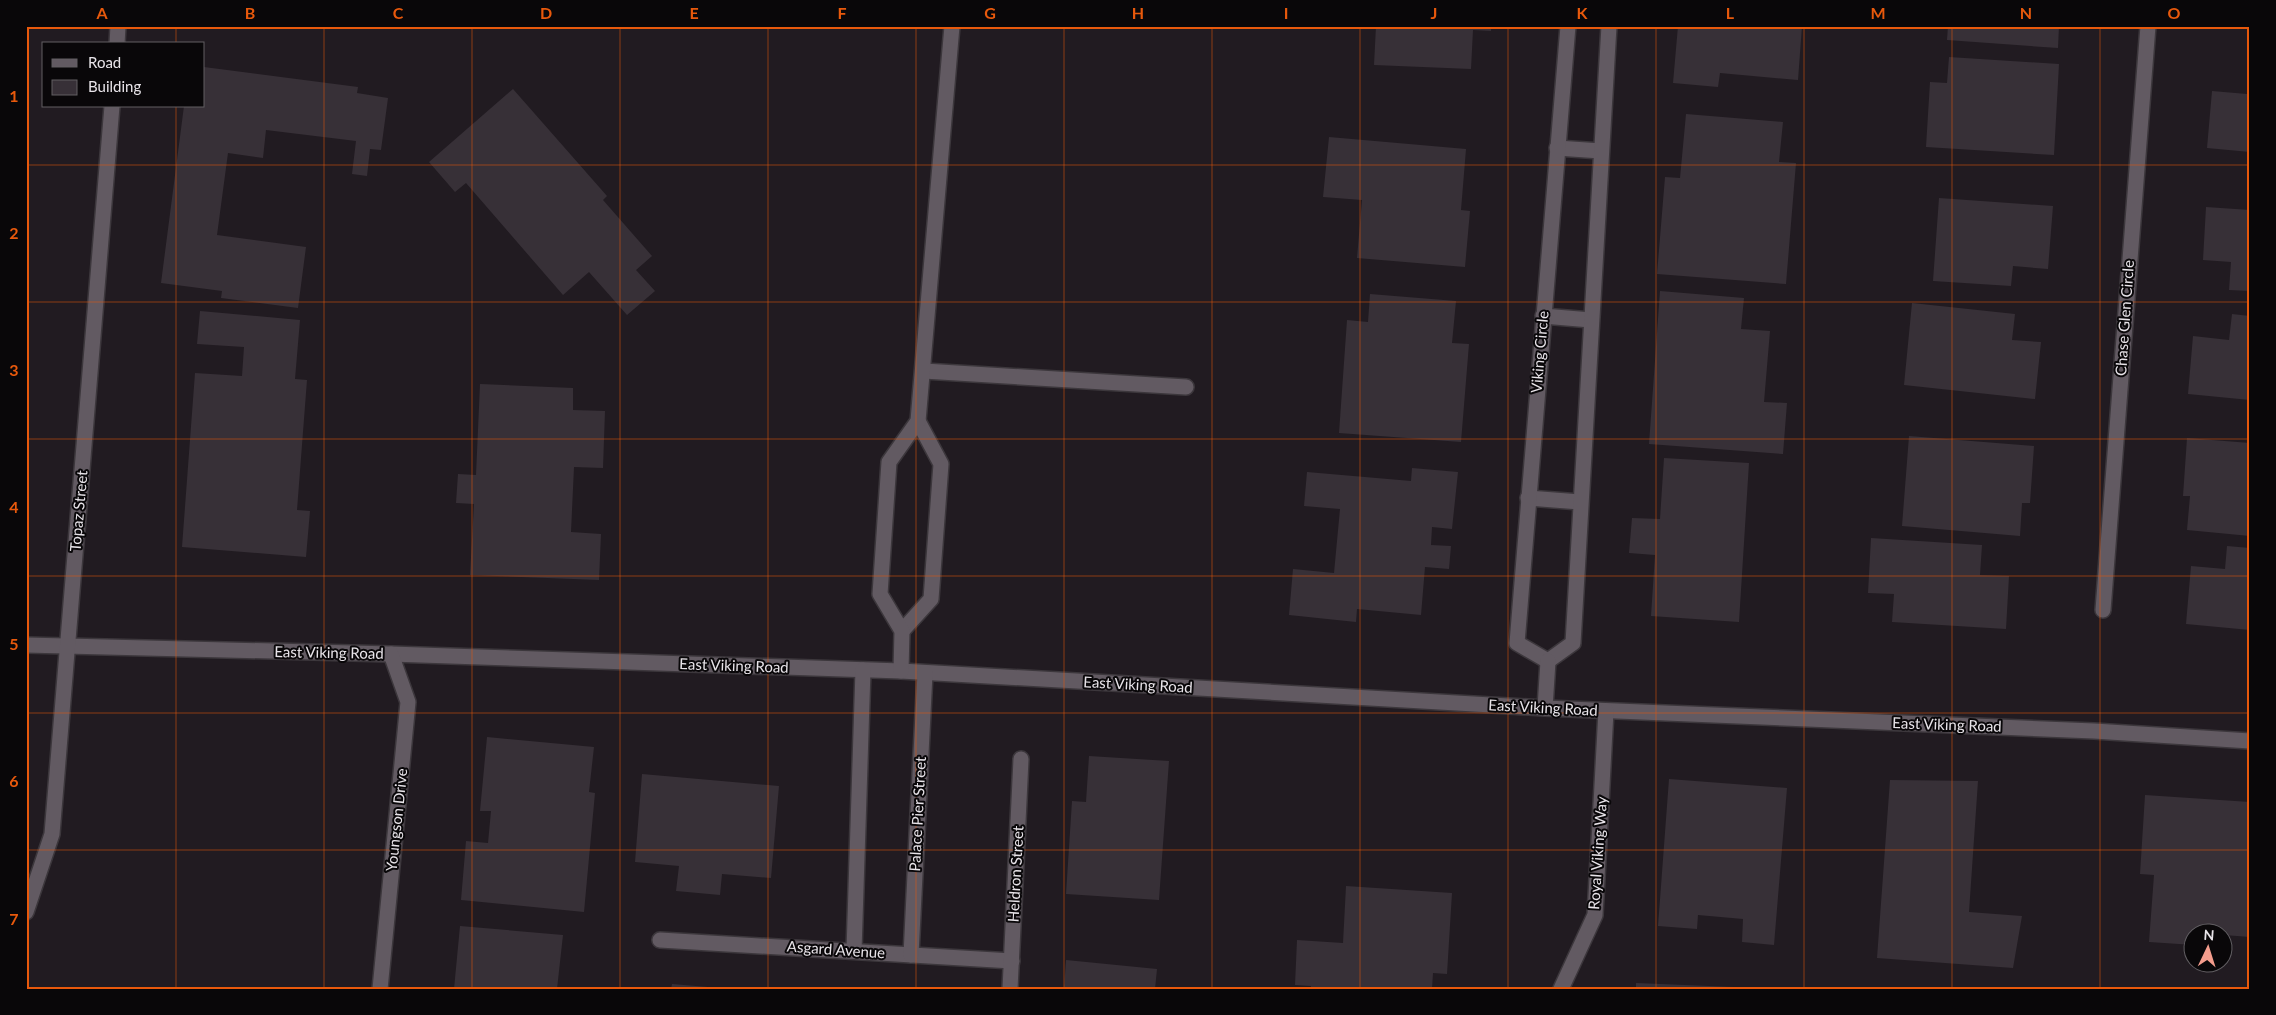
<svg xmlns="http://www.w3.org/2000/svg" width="2276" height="1015" font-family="Lato,sans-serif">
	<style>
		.building { fill: #373037 }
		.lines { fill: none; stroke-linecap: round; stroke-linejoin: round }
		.minor-casing { stroke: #3c373c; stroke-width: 18 }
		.minor { stroke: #625a62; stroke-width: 15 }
		.grid { fill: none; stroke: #e8590c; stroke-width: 1; stroke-opacity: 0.55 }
		.labels { text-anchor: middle; stroke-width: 4; stroke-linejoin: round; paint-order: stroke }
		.street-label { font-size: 15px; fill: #e8e4e9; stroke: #090709 }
		.neatline { fill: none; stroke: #e8590c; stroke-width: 2 }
		.grid-label { font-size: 16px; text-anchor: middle; font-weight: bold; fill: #e8590c }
	</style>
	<rect width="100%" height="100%" fill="#211b21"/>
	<g class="building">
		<path d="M1376,26H1491V31L1473,30L1471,69L1374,65Z"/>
		<path d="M1678,26H1802L1798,80L1720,73L1718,87L1673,83Z"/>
		<path d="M1948,26H2059L2058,48L1947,40Z"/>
		<path d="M1949,57L2059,64L2054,155L1926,147L1930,82L1947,83Z"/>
		<path d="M204,67L358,87L357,93L388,98L381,150L370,149L367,176L352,174L356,141L266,130L263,158L228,153L217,235L306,247L298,308L221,298L222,291L161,283L184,106H204Z"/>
		<path d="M2248,83L2250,152L2207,148L2212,91L2247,94Z"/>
		<path d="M513,89L607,196L603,200L652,256L636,270L655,291L627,315L589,272L563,295L466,183L455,192L429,162Z"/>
		<path d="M1686,114L1783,122L1779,162L1796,163L1786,284L1657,274L1665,177L1680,178Z"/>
		<path d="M1329,137L1466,149L1461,210L1470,211L1465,267L1357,258L1362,200L1323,197Z"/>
		<path d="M1939,198L2053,206L2048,269L2013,266L2011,286L1933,281Z"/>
		<path d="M2206,207L2250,210V291L2229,290L2231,262L2203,260Z"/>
		<path d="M1660,291L1744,298L1741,329L1770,331L1764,402L1787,403L1783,454L1649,444Z"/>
		<path d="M1370,294L1456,301L1452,343L1469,344L1461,442L1339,433L1347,320L1368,322Z"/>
		<path d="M1912,303L2015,314L2012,340L2041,342L2035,399L1904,385Z"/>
		<path d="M200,311L300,320L295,379L307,380L297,510L310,511L306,557L182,547L195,373L242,376L244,347L197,344Z"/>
		<path d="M2232,314L2250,316V400L2188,394L2193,336L2229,340Z"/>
		<path d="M480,384L573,388V410L605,411L603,468L574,467L571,532L601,534L599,580L470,575L474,504L456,503L458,474L476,475Z"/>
		<path d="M1909,436L2034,446L2030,503H2022L2020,536L1902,526Z"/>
		<path d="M2187,438L2250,443V536L2187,530L2190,496H2183Z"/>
		<path d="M1664,458L1749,463L1739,622L1651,616L1655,555L1629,553L1632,518L1660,519Z"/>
		<path d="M1412,468L1458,472L1452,529L1432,527L1431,545L1451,546L1449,569L1425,567L1421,615L1357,609L1356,622L1289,615L1293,569L1334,573L1340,509L1304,506L1307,472L1411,481Z"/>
		<path d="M1871,538L1982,545L1980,575L2009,576L2006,629L1892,622L1894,594L1868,593Z"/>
		<path d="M2227,546L2250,548V630L2186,624L2191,566L2225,569Z"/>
		<path d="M487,737L594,747L589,792L595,793L584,912L461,900L466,841L488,843L491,811H480Z"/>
		<path d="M1089,756L1169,761L1159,900L1066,894L1072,801L1086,802Z"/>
		<path d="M642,774L779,786L771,878L722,874L720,895L676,891L679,866L635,862Z"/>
		<path d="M1669,779L1787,788L1774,945L1742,942L1743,919L1698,915L1697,929L1658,926Z"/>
		<path d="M1890,780L1978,781L1969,912L2022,916L2013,968L1877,958Z"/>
		<path d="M2145,795L2250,802V937L2224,935V932H2194V945L2149,942L2154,875L2140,874Z"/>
		<path d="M1346,886L1452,893L1447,974L1433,973L1432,989H1311V986L1295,985L1297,940L1343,943Z"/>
		<path d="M460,926L563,935L557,989H454Z"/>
		<path d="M1066,960L1157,969L1155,989H1064Z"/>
		<path d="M1636,983L1734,987V989H1636Z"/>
		<path d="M672,984L708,987V989H671Z"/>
	</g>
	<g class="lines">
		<g class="minor-casing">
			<g id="minor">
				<path d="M117,44L118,26"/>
				<path d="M1557,148L1601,151"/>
				<path d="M1543,316L1591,320"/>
				<path d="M924,371L1186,387"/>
				<path d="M1528,498L1580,502"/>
				<path d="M2103,610L2148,26"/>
				<path d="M902,631L931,599L941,464L918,421"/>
				<path d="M26,645L391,654L901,671L1545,708L2094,731L2250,741"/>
				<path d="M1548,661L1517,643L1568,26"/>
				<path d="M1548,661L1573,643L1609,26"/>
				<path d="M901,671L902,631L880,594L889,462L918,421L952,26"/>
				<path d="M1545,708L1548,661"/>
				<path d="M26,912L52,834L112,106"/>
				<path d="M660,940L1012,961"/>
				<path d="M854,951L863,670"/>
				<path d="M911,955L925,673"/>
				<path d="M380,989L408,702L391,654"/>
				<path d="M1010,989L1021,759"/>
				<path d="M1561,989L1595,915L1606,711"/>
			</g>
		</g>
		<use href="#minor" class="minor"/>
	</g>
	<path class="grid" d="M176,26V44M324,26V989M472,26V989M620,26V989M768,26V989M916,26V989M1064,26V989M1212,26V989M1360,26V989M1508,26V989M1656,26V989M1804,26V989M1952,26V989M2100,26V989M176,106V989M26,165H2250M26,302H2250M26,439H2250M26,576H2250M26,713H2250M26,850H2250"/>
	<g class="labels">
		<g class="street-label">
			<text transform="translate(2125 318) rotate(-86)" y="5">Chase Glen Circle</text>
			<text transform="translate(1540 352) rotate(-85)" y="5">Viking Circle</text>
			<text transform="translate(79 511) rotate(-85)" y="5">Topaz Street</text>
			<text transform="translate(329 653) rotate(1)" y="5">East Viking Road</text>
			<text transform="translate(734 666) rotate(2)" y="5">East Viking Road</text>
			<text transform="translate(1138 685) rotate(3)" y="5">East Viking Road</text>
			<text transform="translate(1543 708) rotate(3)" y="5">East Viking Road</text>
			<text transform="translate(1947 725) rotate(2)" y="5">East Viking Road</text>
			<text transform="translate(918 814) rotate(-87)" y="5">Palace Pier Street</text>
			<text transform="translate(397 820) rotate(-84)" y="5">Youngson Drive</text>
			<text transform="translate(1598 853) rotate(-86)" y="5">Royal Viking Way</text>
			<text transform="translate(1016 874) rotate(-87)" y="5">Heldron Street</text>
			<text transform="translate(836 950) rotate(4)" y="5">Asgard Avenue</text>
		</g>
	</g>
	<rect width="2276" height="1015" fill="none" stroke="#090709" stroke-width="55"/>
	<rect x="42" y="42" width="162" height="65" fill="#090709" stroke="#625f63"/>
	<rect x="52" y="59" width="25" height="8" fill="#625a62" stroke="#625f63"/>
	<text x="88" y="68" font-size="15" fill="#e8e4e9">Road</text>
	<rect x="52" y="80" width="25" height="15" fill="#373037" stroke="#625f63"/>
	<text x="88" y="92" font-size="15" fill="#e8e4e9">Building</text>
	<g transform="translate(2208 948) rotate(4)"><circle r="24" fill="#090709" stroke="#625f63"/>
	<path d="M0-4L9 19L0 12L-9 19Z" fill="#f49d8d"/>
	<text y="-8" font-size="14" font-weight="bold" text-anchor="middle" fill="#e8e4e9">N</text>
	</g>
	<rect x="28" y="28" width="2220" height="960" class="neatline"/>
	<g class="grid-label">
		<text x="102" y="19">A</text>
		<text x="250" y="19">B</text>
		<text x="398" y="19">C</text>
		<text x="546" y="19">D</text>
		<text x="694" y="19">E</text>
		<text x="842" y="19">F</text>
		<text x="990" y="19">G</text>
		<text x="1138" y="19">H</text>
		<text x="1286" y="19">I</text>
		<text x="1434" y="19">J</text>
		<text x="1582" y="19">K</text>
		<text x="1730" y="19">L</text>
		<text x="1878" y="19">M</text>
		<text x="2026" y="19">N</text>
		<text x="2174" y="19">O</text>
		<text x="14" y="102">1</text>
		<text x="14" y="239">2</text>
		<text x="14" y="376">3</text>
		<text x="14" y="513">4</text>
		<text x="14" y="650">5</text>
		<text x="14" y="787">6</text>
		<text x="14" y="925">7</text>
	</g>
</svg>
